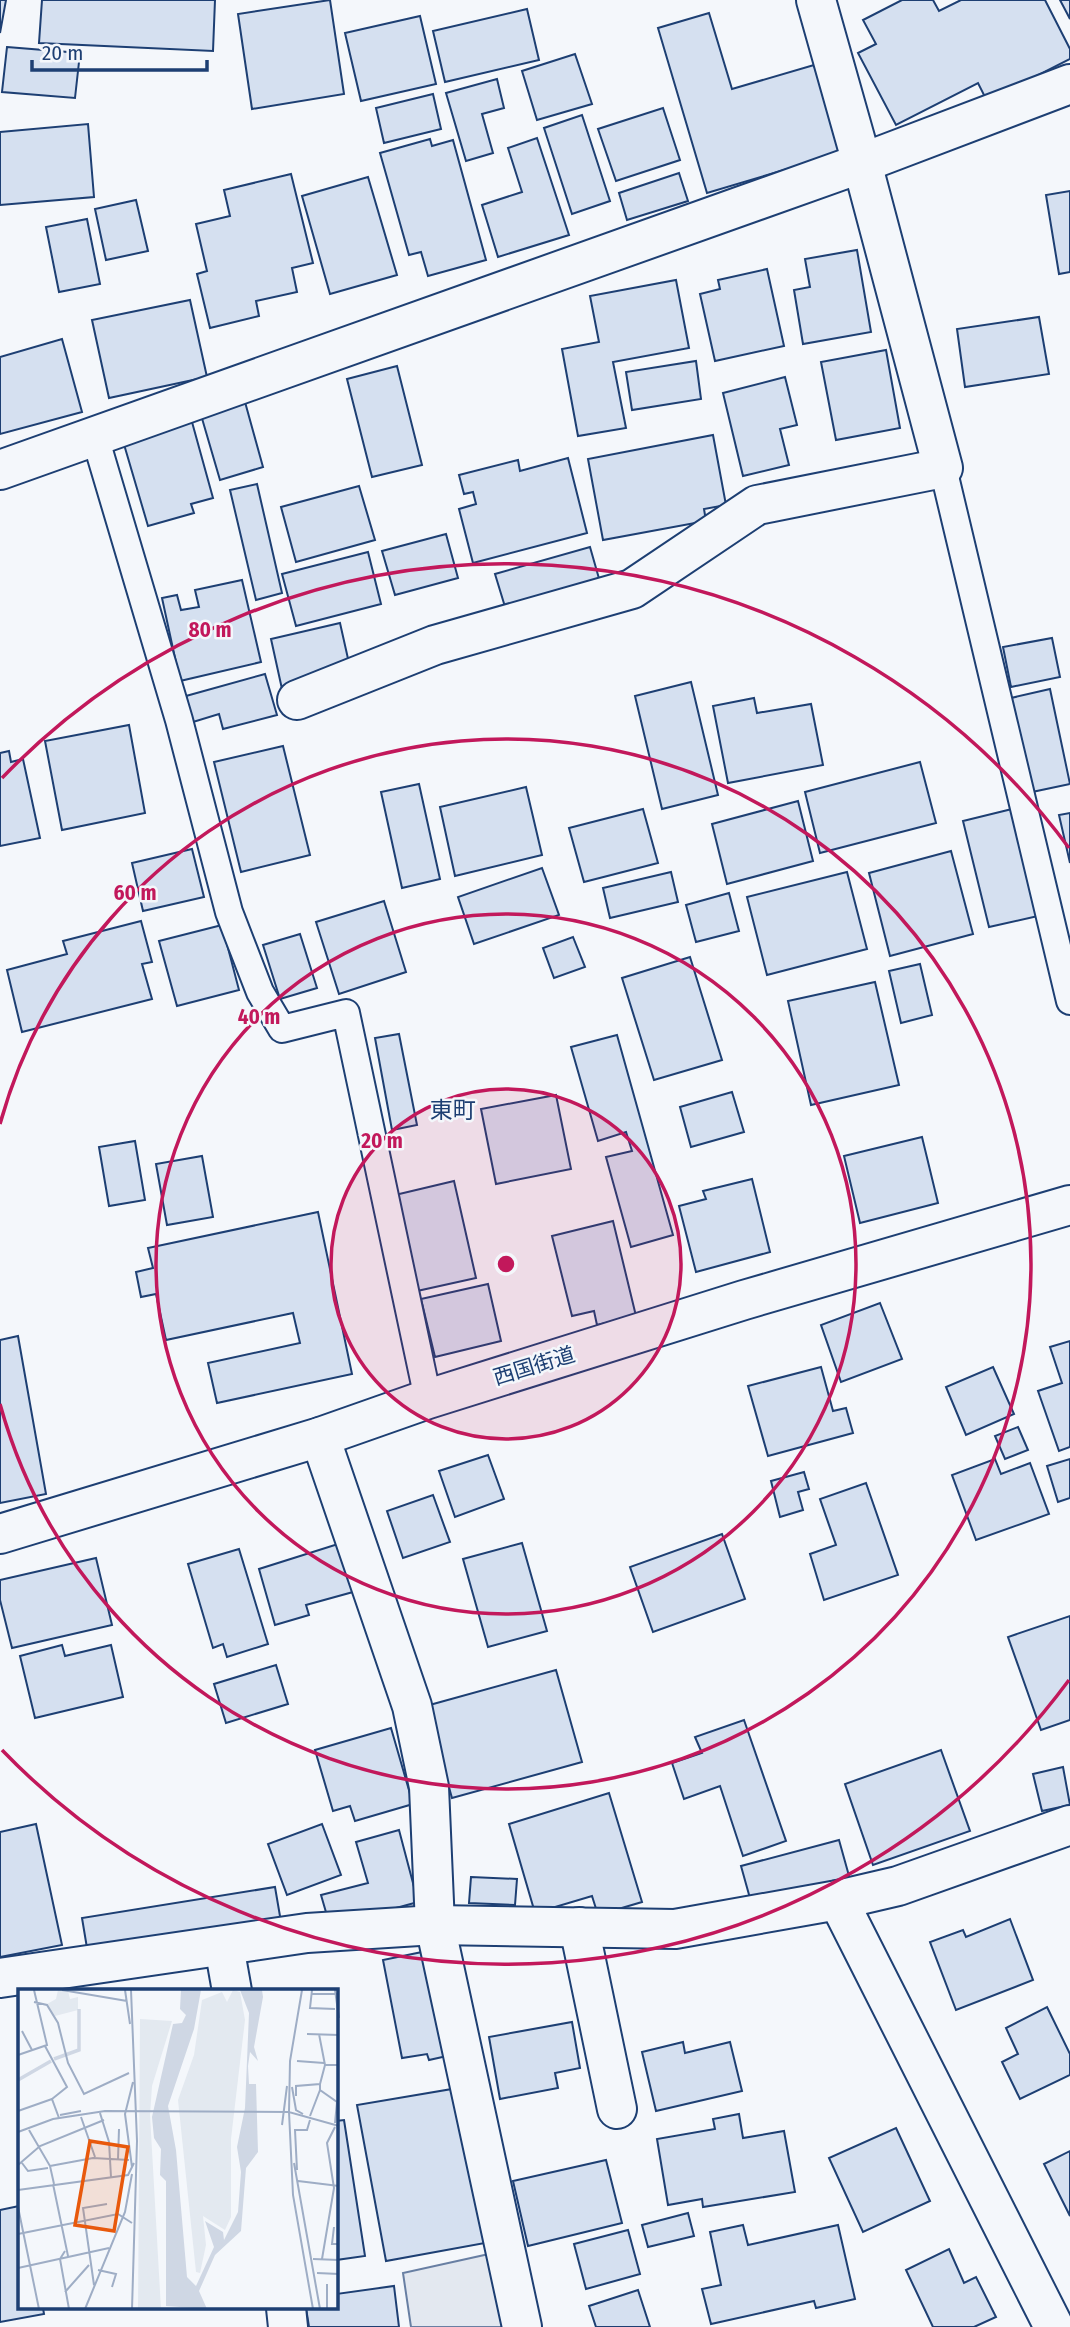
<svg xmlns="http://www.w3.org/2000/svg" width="1070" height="2327" font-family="'Fira Sans Condensed','Noto Sans JP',sans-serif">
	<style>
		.parking { fill: #e3e8f0; stroke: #687fa3; stroke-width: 2 }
		.building { fill: #d5e0f0; stroke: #1d3f73; stroke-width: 2 }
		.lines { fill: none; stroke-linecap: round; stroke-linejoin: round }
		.service-casing { stroke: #1d3f73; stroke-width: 30 }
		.minor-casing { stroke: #1d3f73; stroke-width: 42 }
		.service { stroke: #f4f7fb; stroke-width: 26 }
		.minor { stroke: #f4f7fb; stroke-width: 38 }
		.ring { fill: none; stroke: #c2185b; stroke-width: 3.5 }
		.labels { text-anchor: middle; stroke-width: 5; stroke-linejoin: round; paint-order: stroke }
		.street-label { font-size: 21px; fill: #1d3f73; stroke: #f4f7fb }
		.neighbourhood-label { font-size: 23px; fill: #1d3f73; stroke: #f4f7fb }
		.inset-river { fill: none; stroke: #cfd7e4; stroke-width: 3.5 }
		.inset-road { fill: none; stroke: #9eadc5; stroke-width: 2 }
		.view { fill: #e8590c; fill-opacity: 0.15; stroke: #e8590c; stroke-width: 3.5 }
		.inset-edge { fill: none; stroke: #1d3f73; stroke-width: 3.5 }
		.centre { fill: #c2185b; stroke: #f4f7fb; stroke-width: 3.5 }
		.ring-label { font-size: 21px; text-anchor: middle; font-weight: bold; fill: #c2185b; stroke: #f4f7fb; stroke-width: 5; stroke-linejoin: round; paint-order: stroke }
	</style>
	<rect width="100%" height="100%" fill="#f4f7fb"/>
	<path class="parking" d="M498,2252L514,2327H411L403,2273Z"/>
	<g class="building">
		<path d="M0,0H6L0,33Z"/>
		<path d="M42,0H215L213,51L39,43Z"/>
		<path d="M330,0L344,94L252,109L238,14Z"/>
		<path d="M902,0H933L939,11L961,0H1045L1070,49V59L987,101L978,83L896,125L858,53L876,44L863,20Z"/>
		<path d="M1060,0H1070V19Z"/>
		<path d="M527,9L539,60L445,82L433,31Z"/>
		<path d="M709,13L732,89L814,65L841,153L707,193L658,28Z"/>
		<path d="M420,16L436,84L361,101L345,33Z"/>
		<path d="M7,47L80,53L75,98L2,92Z"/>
		<path d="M575,54L592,104L537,120L522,71Z"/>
		<path d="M497,79L504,108L482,114L493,153L466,161L446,93Z"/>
		<path d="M433,94L441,129L384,143L376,108Z"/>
		<path d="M663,108L680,160L616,181L598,129Z"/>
		<path d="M582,115L610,201L572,214L544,128Z"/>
		<path d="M88,124L94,197L0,205V132Z"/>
		<path d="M537,138L569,235L498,257L482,205L522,192L508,148Z"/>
		<path d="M430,139L432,146L453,140L486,260L428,276L421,252L409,255L380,153Z"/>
		<path d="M679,173L688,201L627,220L619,193Z"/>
		<path d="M291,174L313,263L292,268L297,292L256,301L259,316L210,328L197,274L207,271L196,224L230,216L224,190Z"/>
		<path d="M368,177L397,275L330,294L302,196Z"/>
		<path d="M1070,191V272L1059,274L1046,195Z"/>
		<path d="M136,200L148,251L106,260L95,209Z"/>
		<path d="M87,219L100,284L59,292L46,227Z"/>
		<path d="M857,250L871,332L803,344L794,290L810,287L805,259Z"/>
		<path d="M767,269L784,346L715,361L700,294L720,289L718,280Z"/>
		<path d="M676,280L689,348L613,362L626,428L578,436L562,349L599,342L590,296Z"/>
		<path d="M190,300L207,377L109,398L92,320Z"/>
		<path d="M1039,317L1049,374L965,387L957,329Z"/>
		<path d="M62,339L82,412L0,434V357Z"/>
		<path d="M886,350L900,428L836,440L821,362Z"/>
		<path d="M696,361L701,399L632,410L626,372Z"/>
		<path d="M397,366L422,465L372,477L347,379Z"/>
		<path d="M785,377L797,425L780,429L789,465L743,476L723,393Z"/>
		<path d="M245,402L263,467L220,480L201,415Z"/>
		<path d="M192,422L213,498L191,504L194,513L148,526L123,441Z"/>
		<path d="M713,435L726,505L704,509L706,521L603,540L588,459Z"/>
		<path d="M568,458L587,533L473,563L459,509L476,504L473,492L464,494L459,475L518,460L520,471Z"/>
		<path d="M257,484L282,593L256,600L230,490Z"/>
		<path d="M359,486L375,540L296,562L281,507Z"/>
		<path d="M446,534L458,578L395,595L382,551Z"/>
		<path d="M590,547L600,582L506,610L495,574Z"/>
		<path d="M368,552L381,604L296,626L282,574Z"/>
		<path d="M242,580L261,662L180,681L162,598L177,595L181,610L199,607L195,590Z"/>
		<path d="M340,623L351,672L282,689L271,639Z"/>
		<path d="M1052,638L1060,677L1011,687L1003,647Z"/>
		<path d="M265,674L277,715L223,729L219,714L193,722L186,696Z"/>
		<path d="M691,682L718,795L662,809L635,696Z"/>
		<path d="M1050,689L1070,784L1032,792L1011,698Z"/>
		<path d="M754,698L757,713L811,704L823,765L728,783L713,706Z"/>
		<path d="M129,725L145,813L62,830L45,741Z"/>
		<path d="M283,746L310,855L241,872L214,762Z"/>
		<path d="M9,751L11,762L23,759L40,838L0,846V753Z"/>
		<path d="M920,762L936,823L820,853L805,792Z"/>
		<path d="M419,784L440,879L402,888L381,792Z"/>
		<path d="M526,787L542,855L455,876L440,807Z"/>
		<path d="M798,801L813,861L727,884L712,824Z"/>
		<path d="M643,809L658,863L584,882L569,828Z"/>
		<path d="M1012,809L1038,916L989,927L963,821Z"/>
		<path d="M1070,813V863L1059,815Z"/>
		<path d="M192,849L204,897L143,911L132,863Z"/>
		<path d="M951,851L973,934L890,956L869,873Z"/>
		<path d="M542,868L559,915L474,944L458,897Z"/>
		<path d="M671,872L678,902L610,918L603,888Z"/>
		<path d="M847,872L867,949L767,975L747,897Z"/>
		<path d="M729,893L739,931L696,942L686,905Z"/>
		<path d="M384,901L406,972L339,994L316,922Z"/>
		<path d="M141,921L152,962L142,964L152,999L22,1032L7,970L67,954L63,941Z"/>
		<path d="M222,925L239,990L177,1006L159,941Z"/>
		<path d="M300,934L317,988L280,999L263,945Z"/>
		<path d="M573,937L585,967L554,978L543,948Z"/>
		<path d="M690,957L722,1060L654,1080L622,978Z"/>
		<path d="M920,964L932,1015L901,1023L889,971Z"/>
		<path d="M875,982L899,1085L811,1105L788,1001Z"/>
		<path d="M399,1034L417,1125L392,1130L375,1038Z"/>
		<path d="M617,1035L673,1235L631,1247L606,1157L632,1151L626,1132L598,1141L571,1047Z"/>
		<path d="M732,1092L744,1132L691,1147L680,1107Z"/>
		<path d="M556,1095L571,1169L496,1184L481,1109Z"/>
		<path d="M922,1137L938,1203L860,1223L844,1156Z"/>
		<path d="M135,1141L145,1200L109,1206L99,1147Z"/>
		<path d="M202,1156L213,1217L167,1225L156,1164Z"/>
		<path d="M752,1179L770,1252L696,1272L679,1206L706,1199L703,1191Z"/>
		<path d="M454,1181L476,1278L417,1291L395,1195Z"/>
		<path d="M318,1212L352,1374L217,1403L208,1363L300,1343L293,1313L166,1340L156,1294L141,1297L136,1272L153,1268L148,1248Z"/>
		<path d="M613,1221L636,1316L597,1325L594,1311L572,1316L552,1236Z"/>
		<path d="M488,1284L501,1341L435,1357L421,1299Z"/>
		<path d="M880,1303L902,1359L841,1382L821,1325Z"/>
		<path d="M18,1336L46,1494L0,1503V1340Z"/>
		<path d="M1070,1341V1447L1059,1451L1038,1391L1062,1383L1050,1347Z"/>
		<path d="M821,1367L833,1411L846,1408L853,1433L768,1456L748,1386Z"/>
		<path d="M993,1367L1014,1414L966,1435L946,1387Z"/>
		<path d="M1018,1427L1028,1450L1005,1459L995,1436Z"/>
		<path d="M488,1455L504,1499L455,1517L439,1471Z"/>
		<path d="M995,1459L1001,1474L1030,1463L1049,1514L976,1540L952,1475Z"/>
		<path d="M1070,1459V1498L1058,1502L1047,1466Z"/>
		<path d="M804,1472L809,1489L798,1492L803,1510L780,1517L771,1481Z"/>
		<path d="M866,1483L898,1575L824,1600L810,1554L836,1545L820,1499Z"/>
		<path d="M433,1495L450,1542L403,1558L387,1511Z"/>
		<path d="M722,1534L745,1599L653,1632L630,1567Z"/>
		<path d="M522,1543L547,1631L488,1647L463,1559Z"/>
		<path d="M338,1544L353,1592L306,1605L309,1615L275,1625L259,1569Z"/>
		<path d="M239,1549L268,1644L227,1657L223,1644L213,1648L188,1564Z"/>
		<path d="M96,1558L112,1625L12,1648L0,1600V1580Z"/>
		<path d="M1070,1616V1720L1041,1730L1008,1637Z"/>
		<path d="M62,1645L65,1656L111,1645L123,1697L35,1718L20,1656Z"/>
		<path d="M276,1665L288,1704L226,1723L214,1684Z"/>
		<path d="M556,1670L582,1762L452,1798L426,1706Z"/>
		<path d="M744,1720L786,1841L743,1856L720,1786L684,1799L672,1763L702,1753L695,1737Z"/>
		<path d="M391,1728L413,1804L355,1821L350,1806L333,1811L315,1750Z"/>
		<path d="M941,1750L970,1831L873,1865L845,1784Z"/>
		<path d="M1063,1767L1070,1805L1042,1811L1033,1774Z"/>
		<path d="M609,1793L642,1902L598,1915L592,1896L535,1913L509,1824Z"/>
		<path d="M36,1824L62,1945L0,1957V1832Z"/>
		<path d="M322,1824L341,1875L287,1895L268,1844Z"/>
		<path d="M399,1830L418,1902L330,1926L321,1895L368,1883L356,1842Z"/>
		<path d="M839,1840L851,1883L753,1909L741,1866Z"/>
		<path d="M471,1877L517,1879L515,1905L469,1903Z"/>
		<path d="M275,1887L281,1922L88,1954L82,1918Z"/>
		<path d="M1010,1919L1033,1980L956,2010L930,1942L963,1930L966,1937Z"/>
		<path d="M427,1951L447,2056L429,2060L427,2054L402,2058L383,1960Z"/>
		<path d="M1047,2007L1070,2054V2075L1020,2099L1002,2062L1018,2054L1006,2028Z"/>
		<path d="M572,2022L580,2068L555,2073L558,2088L500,2099L489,2037Z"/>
		<path d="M683,2042L685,2053L730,2042L742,2091L656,2111L642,2052Z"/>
		<path d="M458,2088L485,2243L386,2261L357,2105Z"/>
		<path d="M739,2114L743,2138L784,2131L795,2192L703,2207L702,2199L668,2205L657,2139L715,2129L713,2119Z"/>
		<path d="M344,2120L365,2256L336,2260V2121Z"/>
		<path d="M896,2128L930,2201L863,2232L829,2158Z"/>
		<path d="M1070,2151V2216L1044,2164Z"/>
		<path d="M606,2160L622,2223L528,2246L513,2181Z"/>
		<path d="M19,2206V2308H43L44,2314L0,2322V2210Z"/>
		<path d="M688,2213L694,2236L648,2247L642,2225Z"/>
		<path d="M743,2225L748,2245L838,2225L855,2299L816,2308L814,2301L711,2324L702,2289L721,2285L710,2232Z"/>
		<path d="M628,2230L640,2274L586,2289L574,2244Z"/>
		<path d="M949,2249L964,2283L976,2277L996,2317L974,2327H933L906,2270Z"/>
		<path d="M394,2286L399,2327H309L306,2308H336V2294Z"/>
		<path d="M638,2290L650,2327H596L589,2306Z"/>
	</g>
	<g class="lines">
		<g class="service-casing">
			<g id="service">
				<path d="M95,437L179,720L229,912L260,992L282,1029L346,1013L428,1399"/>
				<path d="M943,468L1070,1001"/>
			</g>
		</g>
		<g class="minor-casing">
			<g id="minor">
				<path d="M0,470L862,163L1070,84"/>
				<path d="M297,700L435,645L632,589L757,505L943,468L862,163L816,0"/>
				<path d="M320,1437L412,1706L429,1787L435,1925L522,2327"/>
				<path d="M0,1534L320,1437L428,1399L744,1300L1070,1205"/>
				<path d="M838,1900L1054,2327"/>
				<path d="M579,1927L617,2109"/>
				<path d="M224,1946L232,1991"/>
				<path d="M0,1978L307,1933L435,1925L675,1929L838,1900L898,1886L1070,1825"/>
				<path d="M286,2308L288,2327"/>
			</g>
		</g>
		<use href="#service" class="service"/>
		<use href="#minor" class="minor"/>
	</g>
	<circle cx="506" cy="1264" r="175" fill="#c2185b" fill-opacity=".12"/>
	<g class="ring">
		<circle cx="506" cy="1264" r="175"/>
		<circle cx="506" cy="1264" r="350"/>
		<path d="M0 1124A525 525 0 1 1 0 1404"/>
		<path d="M1069 1680A700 700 0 0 1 2 1750M2 778A700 700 0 0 1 1069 848"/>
	</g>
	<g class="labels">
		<g class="street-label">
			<text transform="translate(534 1366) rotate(-17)" y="7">西国街道</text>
		</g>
		<g class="neighbourhood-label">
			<text x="453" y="1118">東町</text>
		</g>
	</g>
	<g transform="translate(18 1989)">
		<rect width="320" height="320" fill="#f4f7fb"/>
		<path d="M40,1L50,2L52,10L60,8V21L37,27L29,15L38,10ZM215,1L222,3L227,31L213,150V228L207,241L185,227L188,256L182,284L178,283L160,111L176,66L184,11L204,3L209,13ZM122,30L154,32L134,97L132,126L143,320H120Z" fill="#e3e9f0"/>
		<path d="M163,1H183L176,40L150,117L158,161L169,288L178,297L196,258L187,232L205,243L206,251L220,223L223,183L219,158L227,119L231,24L222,1H244L245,8L236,58L240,72L232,63L230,77L231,95H238L240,163L228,179L223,242L197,266L181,302L189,320L148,317V192L142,186L143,160L136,149L134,128L155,35L164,34L168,26L162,20Z" fill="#cfd7e4"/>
		<path class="inset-river" d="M36,70L61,61V20M0,91L33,72"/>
		<path class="inset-road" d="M44,1L109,12M107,1L112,35M113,1L119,152L114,320M294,1L292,19L317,20M317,1L321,29M293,5H321M16,13L29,16L40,34L50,74L66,105L111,84M4,42L14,61M289,45L321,46M301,45L307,76M27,57L49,98L34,110L41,129M0,66L29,56L16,1M279,72L306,74M302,95V101L319,113L317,134M274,98L278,121L285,125M278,107V97L302,95L307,76H321M0,122L34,110M82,124L91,153L93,188M42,126L63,122M292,127L302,101M63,128L77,168M264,136L269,97M11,141L32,177L36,195M0,143L35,130L87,122L271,123L272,72L284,1M100,170L101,140M4,174L10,182L30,179M276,174L302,320M0,176L22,157L86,131M32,177L75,169L111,171M114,178L107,125L115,93M279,181L277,141H289L292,131M280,192L321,197M35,195L50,267M0,201L110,186L116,174M0,218L21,320M316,238L314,255H321M0,245L100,225L114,234M47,262L42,270L51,320M295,270L321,271M304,270L316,199L309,154L317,138M0,279L91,259M80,281L98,285L94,298M299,284L321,285M309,295V320M76,296L65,219L89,215M47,303L71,276M67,320L107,223L114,185M295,320L275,206L271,123L321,137"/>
		<path class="view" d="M72,152L110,158L96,242L57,236Z"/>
		<rect width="320" height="320" class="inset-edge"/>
	</g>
	<circle cx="506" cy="1264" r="10" class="centre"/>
	<g class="ring-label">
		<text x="210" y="637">80 m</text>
		<text x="135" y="900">60 m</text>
		<text x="259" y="1024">40 m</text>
		<text x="382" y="1148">20 m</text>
	</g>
	<path d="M32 60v10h175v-10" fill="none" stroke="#1d3f73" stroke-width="3.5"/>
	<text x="42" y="60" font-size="21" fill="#1d3f73" stroke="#f4f7fb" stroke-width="5" paint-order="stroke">20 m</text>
</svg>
